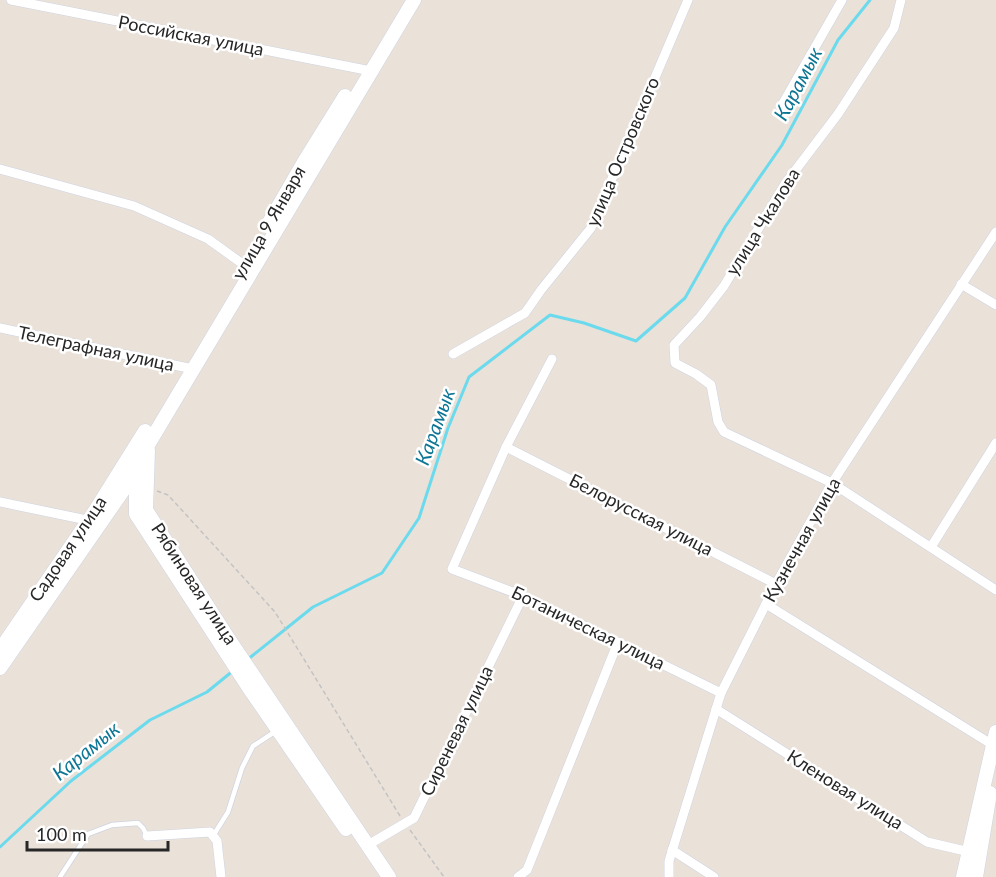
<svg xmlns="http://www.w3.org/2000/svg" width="996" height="877" font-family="Lato,sans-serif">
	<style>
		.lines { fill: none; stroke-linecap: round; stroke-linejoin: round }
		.stream { stroke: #6bdaed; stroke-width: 3 }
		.lane-casing { stroke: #ced4e1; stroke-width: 6 }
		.street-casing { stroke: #ced4e1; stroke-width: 10 }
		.secondary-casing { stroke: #ced4e1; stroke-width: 15 }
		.path { stroke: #c3c3c3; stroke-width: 1.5; stroke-dasharray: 4.5 3; stroke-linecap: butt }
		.lane { stroke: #fff; stroke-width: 4.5 }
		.street { stroke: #fff; stroke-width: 9 }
		.secondary { stroke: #fff; stroke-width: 14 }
		.labels { text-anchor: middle; stroke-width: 5; stroke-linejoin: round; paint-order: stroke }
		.street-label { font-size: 18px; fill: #272727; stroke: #fff }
		.water-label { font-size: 20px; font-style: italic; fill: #0e7695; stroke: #fff }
	</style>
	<rect width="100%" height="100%" fill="#eae1d9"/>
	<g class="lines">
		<g class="stream">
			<path d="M247,660L313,607L382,573L419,518L448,428L469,377L550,315L584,323L636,341L685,298L725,227L782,145L838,40L870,0"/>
			<path d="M0,847L71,781L150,720L207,692L234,670"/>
		</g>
		<g class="lane-casing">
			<g id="lane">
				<path d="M213,836L228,812L242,768L253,746L276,731"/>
				<path d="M60,877L88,834L112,825L138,823L143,828L147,836"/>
			</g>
		</g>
		<g class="street-casing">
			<g id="street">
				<path d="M11,0L371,71"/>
				<path d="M901,0L894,28L838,114L785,184L724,286L700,317L674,345L675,363L696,374L711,385L718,422L724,432L832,483L996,590"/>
				<path d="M782,105L842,0"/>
				<path d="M0,169L134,206L208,239L251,270"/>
				<path d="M961,284L996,305"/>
				<path d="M0,328L193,369"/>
				<path d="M453,354L525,313L541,290L591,228L688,0"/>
				<path d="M552,359L506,447L452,569L523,596L721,693"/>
				<path d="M506,447L776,584"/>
				<path d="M0,502L92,521"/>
				<path d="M931,547L996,443"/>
				<path d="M766,604L996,747"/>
				<path d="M716,709L927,842L974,853"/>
				<path d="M147,836L210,832L217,841L221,877"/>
				<path d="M368,845L414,818L523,596"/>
				<path d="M672,850L714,877"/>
				<path d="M518,877L527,870L618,642"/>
				<path d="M669,877V861L721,693L776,584L832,483L996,232"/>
			</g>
		</g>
		<g class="secondary-casing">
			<g id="secondary">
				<path d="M267,226L304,162L345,96"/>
				<path d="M148,450L146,510L228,638L389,877"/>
				<path d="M136,471V514L249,688L346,829"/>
				<path d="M0,650L95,511L145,431"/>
				<path d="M0,668L129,482L148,445L414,0"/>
				<path d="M963,877L996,732"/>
				<path d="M976,877L990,793"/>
			</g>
		</g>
		<g class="path">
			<path d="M157,491L168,495L275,612L400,816"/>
			<path d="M410,830L444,877"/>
		</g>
		<use href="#lane" class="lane"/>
		<use href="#street" class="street"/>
		<use href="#secondary" class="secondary"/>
	</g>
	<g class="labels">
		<g class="street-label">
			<text transform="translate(191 36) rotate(11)" y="6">Российская улица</text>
			<text transform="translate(623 152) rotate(-67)" y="6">улица Островского</text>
			<text transform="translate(763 222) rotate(-58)" y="6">улица Чкалова</text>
			<text transform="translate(269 223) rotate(-60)" y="6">улица 9 Января</text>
			<text transform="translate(96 349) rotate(12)" y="6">Телеграфная улица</text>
			<text transform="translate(641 515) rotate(27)" y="6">Белорусская улица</text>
			<text transform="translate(802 540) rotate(-61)" y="6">Кузнечная улица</text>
			<text transform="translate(68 549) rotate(-56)" y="6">Садовая улица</text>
			<text transform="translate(194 584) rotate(57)" y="6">Рябиновая улица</text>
			<text transform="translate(588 628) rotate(26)" y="6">Ботаническая улица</text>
			<text transform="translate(457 731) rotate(-64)" y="6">Сиреневая улица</text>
			<text transform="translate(845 790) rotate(32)" y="6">Кленовая улица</text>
		</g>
		<g class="water-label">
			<text transform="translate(798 84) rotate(-62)" y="7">Карамык</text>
			<text transform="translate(435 427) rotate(-70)" y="7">Карамык</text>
			<text transform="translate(86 751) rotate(-39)" y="7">Карамык</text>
		</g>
	</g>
	<path d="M27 841v9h141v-9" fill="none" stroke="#272727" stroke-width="3"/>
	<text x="36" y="841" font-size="18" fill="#272727" stroke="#ffffff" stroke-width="4.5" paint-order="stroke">100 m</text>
</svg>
